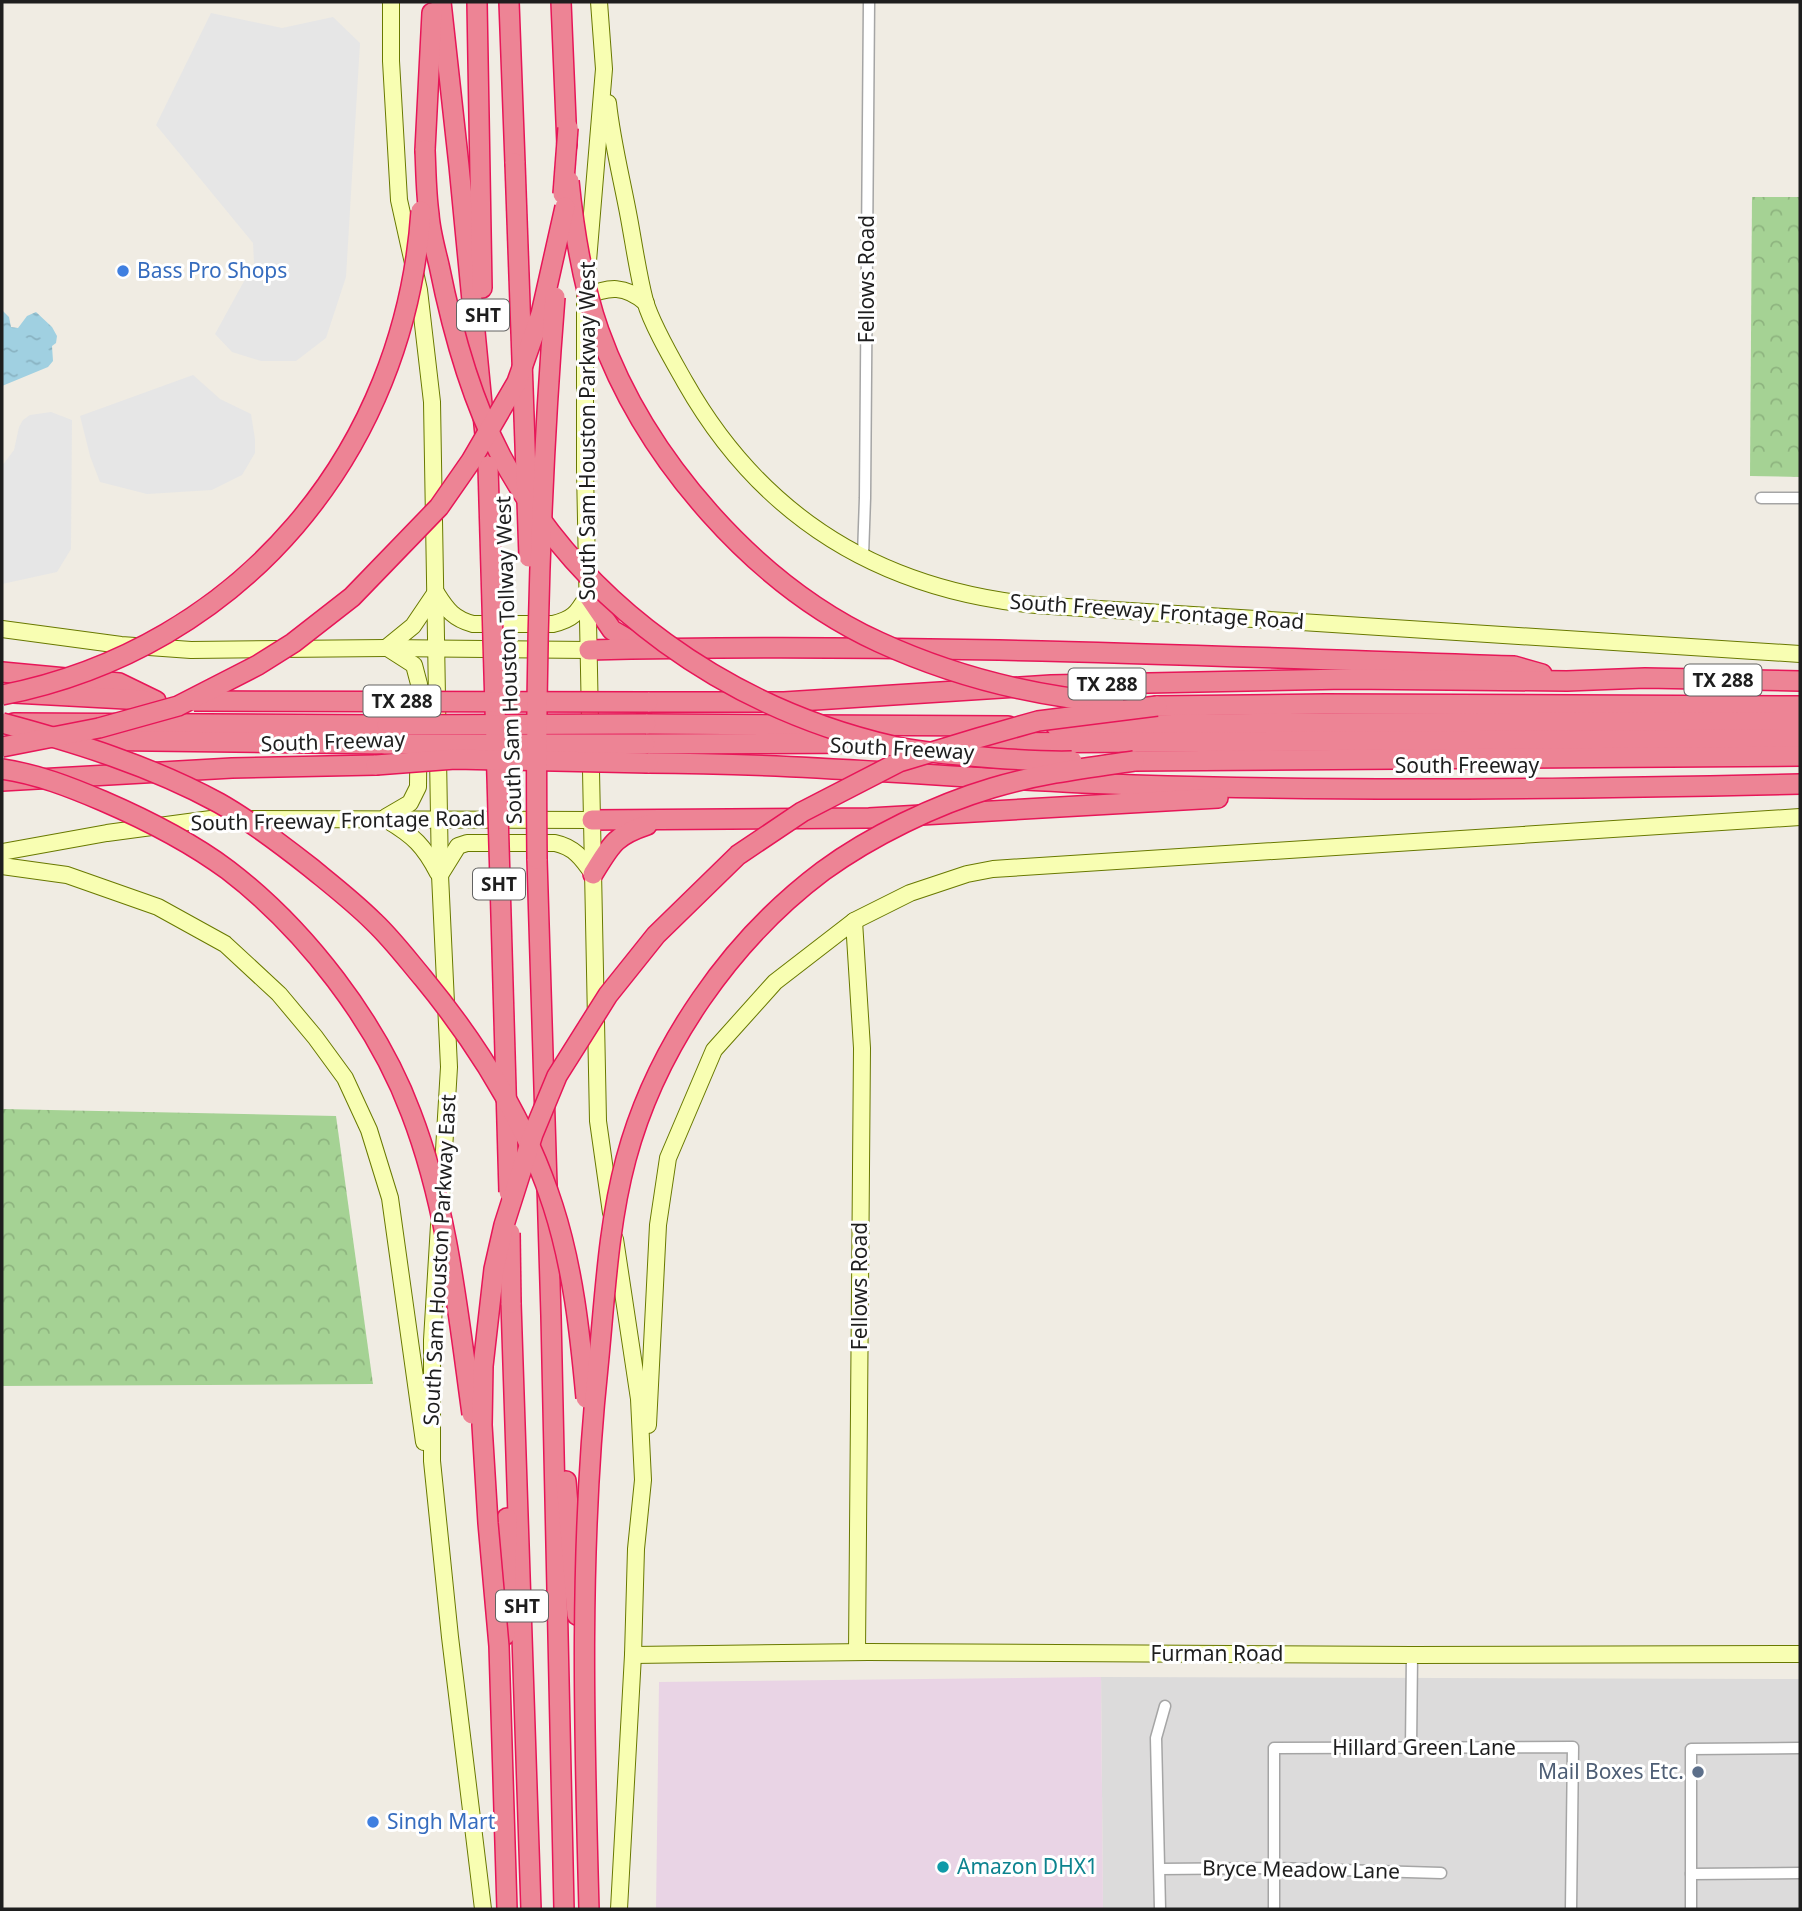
<svg xmlns="http://www.w3.org/2000/svg" width="1802" height="1911" font-family="'Noto Sans',sans-serif">
	<style>
		.residential { fill: #dcdbdb }
		.industrial { fill: #e9d4e5 }
		.forest { fill: url(#forest-crowns) }
		.parking { fill: #e6e6e6 }
		.water { fill: url(#water-ripples) }
		.lines { fill: none; stroke-linecap: round; stroke-linejoin: round }
		.street-casing { stroke: #a5a5a5; stroke-width: 13 }
		.secondary-casing { stroke: #697900; stroke-width: 18 }
		.highway-casing { stroke: #e71658; stroke-width: 22 }
		.street { stroke: #fff; stroke-width: 10 }
		.secondary { stroke: #f8feb2; stroke-width: 16 }
		.highway { stroke: #ed8495; stroke-width: 19 }
		.highway-bridge-casing { stroke: #e71658; stroke-width: 22; stroke-linecap: butt }
		.highway-bridge { stroke: #ed8495; stroke-width: 19 }
		.shop-dot { fill: #3f7fe0; stroke: #fff; stroke-width: 2.5 }
		.service-dot { fill: #5c6f8a; stroke: #fff; stroke-width: 2.5 }
		.culture-dot { fill: #0f9aa8; stroke: #fff; stroke-width: 2.5 }
		.labels { text-anchor: middle; stroke-width: 6; stroke-linejoin: round; paint-order: stroke }
		.shield { fill: #fff; stroke: #626262; stroke-width: 2 }
		.shield-label { font-size: 19px; font-weight: bold; fill: #1e1e1e }
		.shop-label { font-size: 21px; fill: #366cbe; stroke: #fff; text-anchor: start }
		.street-label { font-size: 21px; fill: #1e1e1e; stroke: #fff }
		.service-label { font-size: 21px; fill: #4e5e75; stroke: #fff; text-anchor: end }
		.culture-label { font-size: 21px; fill: #0d838f; stroke: #fff; text-anchor: start }
	</style>
	<defs>
		<pattern id="forest-crowns" width="20" height="18" patternUnits="userSpaceOnUse" patternTransform="scale(1.75)"><rect width="20" height="18" fill="#a5d294"/><path d="M2 6a3 3 0 1 1 6 0M12 15a3 3 0 1 1 6 0" fill="none" stroke="#8eb47f"/></pattern>
		<pattern id="water-ripples" width="26" height="14" patternUnits="userSpaceOnUse" patternTransform="scale(1.75)"><rect width="26" height="14" fill="#a0d0e1"/><path d="M2 4q2-2 4 0t4 0M15 11q2-2 4 0t4 0" fill="none" stroke="#89b2c1"/></pattern>
	</defs>
	<rect width="100%" height="100%" fill="#f0ece3"/>
	<path class="residential" d="M1101,1677L1800,1679V1909H1103Z"/>
	<path class="industrial" d="M1101,1677L1103,1909H656L659,1682Z"/>
	<g class="forest">
		<path d="M1752,197H1800V477L1750,476Z"/>
		<path d="M2,1109L336,1116L373,1384L2,1386Z"/>
	</g>
	<g class="parking">
		<path d="M211,13L282,28L333,17L360,43L346,277L326,338L296,361H261L232,352L215,334L254,263L253,243L156,125Z"/>
		<path d="M193,375L220,399L251,414L255,439V453L242,475L212,490L147,494L100,482L90,456L80,416Z"/>
		<path d="M51,412L72,420L71,549L57,572L2,584V466L14,450L19,427L23,420L30,415Z"/>
	</g>
	<path class="water" d="M2,310L9,317L11,327L18,328L27,316L36,312L52,327L57,336L56,343L52,346L53,361L48,367L2,386Z"/>
	<g class="lines">
		<g class="street-casing">
			<g id="street">
				<path d="M1761,498H1800"/>
				<path d="M863,556L865,498L869,2"/>
				<path d="M1411,1748L1412,1655"/>
				<path d="M1160,1869L1274,1868L1441,1873"/>
				<path d="M1691,1874L1800,1873"/>
				<path d="M1160,1909L1156,1738L1165,1706"/>
				<path d="M1274,1909V1748L1573,1747L1571,1909"/>
				<path d="M1691,1909V1749L1800,1748"/>
			</g>
		</g>
		<g class="secondary-casing">
			<g id="secondary">
				<path d="M391,2V61L399,200L419,290L432,402L440,875L449,1067L441,1200"/>
				<path d="M608,103C612,141 622,180 629,218C634,245 638,274 645,301C652,325 672,359 685,382C762,518 881,590 1036,605L1800,654"/>
				<path d="M587,273L604,69L599,2"/>
				<path d="M585,297C609,286 625,285 646,303"/>
				<path d="M585,302V470L598,1121L611,1213"/>
				<path d="M437,594C447,610 454,619 473,624H553C574,619 577,613 588,595"/>
				<path d="M2,629L121,645L191,650L386,648L589,650"/>
				<path d="M386,648L413,626L436,592"/>
				<path d="M386,817L410,803L418,787L419,684L414,665L389,649"/>
				<path d="M387,820C414,836 424,846 438,873"/>
				<path d="M2,852L107,833L211,819L592,820"/>
				<path d="M2,866L67,875L158,907L225,944L279,994L315,1037L345,1078L369,1130L390,1198L424,1442"/>
				<path d="M440,875L458,846L467,843H555C574,847 582,858 593,874"/>
				<path d="M854,921L862,1048L857,1652"/>
				<path d="M439,1225L432,1340V1461L450,1637L483,1909"/>
				<path d="M615,1239L639,1399L643,1480L636,1549L633,1655L619,1909"/>
				<path d="M648,1425L658,1225L668,1158L714,1050L775,982L854,921L910,893L967,874L993,869L1800,817"/>
				<path d="M633,1655L868,1652L1412,1655L1800,1654"/>
			</g>
		</g>
		<g class="highway-casing">
			<g id="highway">
				<path d="M441,2L459,166L488,466"/>
				<path d="M477,2L482,288"/>
				<path d="M509,2L515,163"/>
				<path d="M561,2L567,145"/>
				<path d="M425,150L432,13"/>
				<path d="M588,595L612,630L643,648"/>
				<path d="M589,650C898,642 1206,656 1514,666L1542,674"/>
				<path d="M2,672L119,683L156,701"/>
				<path d="M14,693L144,700"/>
				<path d="M648,702H784L1051,685L1346,679L1567,681L1645,678L1800,681"/>
				<path d="M1157,706L1325,704L1800,706"/>
				<path d="M14,723L387,725"/>
				<path d="M646,724L1008,726"/>
				<path d="M1056,726L1300,723L1800,722"/>
				<path d="M69,740L385,744"/>
				<path d="M972,743L1800,739"/>
				<path d="M645,744L871,743"/>
				<path d="M1134,761L1800,756"/>
				<path d="M648,763C810,763 972,780 1134,785C1356,792 1578,789 1800,784"/>
				<path d="M2,781L232,768L376,765"/>
				<path d="M592,820L869,818L1218,798"/>
				<path d="M537,859L551,1316L564,1909"/>
				<path d="M593,874C611,845 614,836 647,825"/>
				<path d="M511,1303L531,1909"/>
				<path d="M566,1481L577,1615"/>
				<path d="M505,1635L507,1518"/>
			</g>
		</g>
		<use href="#street" class="street"/>
		<use href="#secondary" class="secondary"/>
		<use href="#highway" class="highway"/>
		<g class="highway-bridge-casing">
			<g id="highway-bridge">
				<path d="M425,150C426,171 426,193 429,214C430,231 435,248 439,265C452,330 470,397 501,456C581,606 729,708 893,746C918,752 945,754 971,756C1005,759 1038,762 1072,761"/>
				<path d="M515,163L529,557"/>
				<path d="M569,181C574,231 582,283 599,331C645,459 755,585 879,642C953,676 1033,696 1114,703"/>
				<path d="M563,194L568,128"/>
				<path d="M488,466L509,1192"/>
				<path d="M2,695C241,648 405,452 421,211"/>
				<path d="M194,701L648,702"/>
				<path d="M2,723C77,743 151,766 219,803C251,821 282,845 310,867C332,885 354,902 374,922C392,939 407,959 423,978C479,1046 526,1121 553,1206C573,1268 580,1333 586,1398"/>
				<path d="M387,725L646,724"/>
				<path d="M385,744H645"/>
				<path d="M2,747L99,728L178,706L258,665L293,643L352,597L439,507L471,461L517,382L541,314L565,207"/>
				<path d="M376,765L455,759L648,763"/>
				<path d="M2,769C37,774 70,787 103,801C147,820 189,841 228,870C305,929 377,1022 411,1113C448,1209 458,1313 472,1414"/>
				<path d="M537,859C535,671 540,484 555,297"/>
				<path d="M510,1233L511,1303"/>
				<path d="M507,1909L499,1646L488,1523L482,1425L483,1366L494,1269L504,1225L533,1134L557,1076L608,995L656,935L738,855L802,812L899,762L978,738L1038,721L1157,706"/>
				<path d="M589,1909C584,1729 579,1546 598,1367C605,1297 608,1226 626,1159C656,1047 731,940 823,871C871,836 935,805 992,788C1038,774 1086,768 1134,761"/>
			</g>
		</g>
		<use href="#highway-bridge" class="highway-bridge"/>
	</g>
	<g class="shop-dot">
		<circle cx="123" cy="271" r="7"/>
		<circle cx="373" cy="1822" r="7"/>
	</g>
	<circle class="service-dot" cx="1698" cy="1772" r="7"/>
	<circle class="culture-dot" cx="943" cy="1867" r="7"/>
	<g class="labels">
		<g class="shield">
			<rect x="457" y="299.5" width="52" height="31" rx="5"/>
			<rect x="1684.5" y="664.5" width="77" height="31" rx="5"/>
			<rect x="1068.5" y="668.5" width="77" height="31" rx="5"/>
			<rect x="363.5" y="685.5" width="77" height="31" rx="5"/>
			<rect x="473" y="868.5" width="52" height="31" rx="5"/>
			<rect x="496" y="1590.5" width="52" height="31" rx="5"/>
		</g>
		<g class="shield-label">
			<text x="483" y="322">SHT</text>
			<text x="1723" y="687">TX 288</text>
			<text x="1107" y="691">TX 288</text>
			<text x="402" y="708">TX 288</text>
			<text x="499" y="891">SHT</text>
			<text x="522" y="1613">SHT</text>
		</g>
		<g class="shop-label">
			<text x="137" y="278">Bass Pro Shops</text>
			<text x="387" y="1829">Singh Mart</text>
		</g>
		<g class="street-label">
			<text transform="translate(867 279) rotate(-90)" y="7">Fellows Road</text>
			<text transform="translate(588 431) rotate(-90)" y="7">South Sam Houston Parkway West</text>
			<text transform="translate(1157 612) rotate(4)" y="7">South Freeway Frontage Road</text>
			<text transform="translate(509 660) rotate(-92)" y="7">South Sam Houston Tollway West</text>
			<text transform="translate(333 742) rotate(-2)" y="7">South Freeway</text>
			<text transform="translate(902 749) rotate(3)" y="7">South Freeway</text>
			<text x="1467" y="773">South Freeway</text>
			<text transform="translate(338 821) rotate(-1)" y="7">South Freeway Frontage Road</text>
			<text transform="translate(440 1260) rotate(-87)" y="7">South Sam Houston Parkway East</text>
			<text transform="translate(860 1286) rotate(-90)" y="7">Fellows Road</text>
			<text x="1217" y="1661">Furman Road</text>
			<text x="1424" y="1755">Hillard Green Lane</text>
			<text transform="translate(1301 1870) rotate(1)" y="7">Bryce Meadow Lane</text>
		</g>
		<g class="service-label">
			<text x="1684" y="1779">Mail Boxes Etc.</text>
		</g>
		<g class="culture-label">
			<text x="957" y="1874">Amazon DHX1</text>
		</g>
	</g>
	<rect width="1802" height="1911" fill="none" stroke="#1e1e1e" stroke-width="7"/>
</svg>
